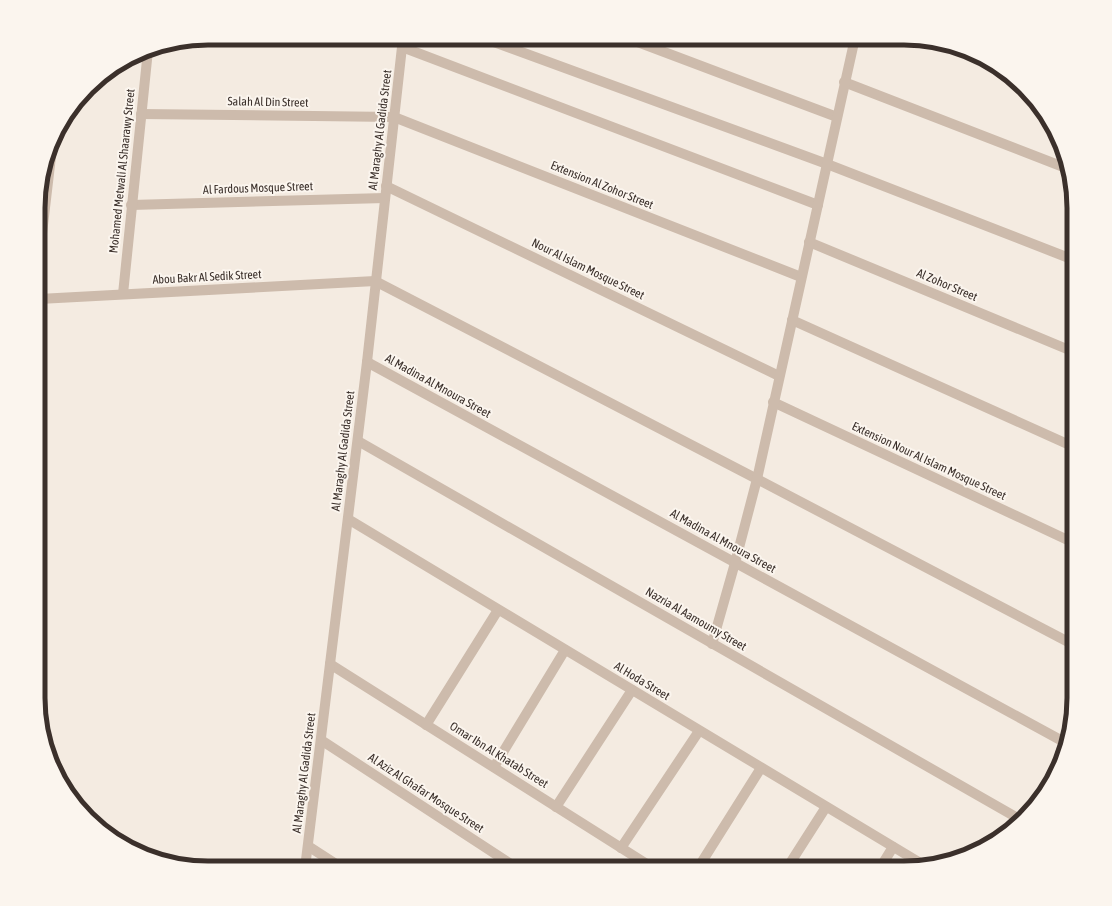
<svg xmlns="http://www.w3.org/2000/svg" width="1112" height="906" font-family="'Asap Condensed',sans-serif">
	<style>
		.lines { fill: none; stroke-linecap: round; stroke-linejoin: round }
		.minor { stroke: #cdbbac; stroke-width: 10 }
		.labels { text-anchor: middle; stroke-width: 4; stroke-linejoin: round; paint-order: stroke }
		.street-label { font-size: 12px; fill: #3b302b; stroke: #fbf5ee }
		.rim { fill: none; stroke: #3b302b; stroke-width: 5 }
	</style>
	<rect width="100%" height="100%" fill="#f4ebe1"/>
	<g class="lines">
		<g class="minor">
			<path d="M483,38L827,164L1074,260"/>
			<path d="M627,38L837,117"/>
			<path d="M402,47L818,205"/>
			<path d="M844,82L1066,168"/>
			<path d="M141,114L394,117L801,277"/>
			<path d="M386,186L779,376"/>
			<path d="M131,205L385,198"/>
			<path d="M809,242L1074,352"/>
			<path d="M39,259L52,148"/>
			<path d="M123,294L148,50"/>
			<path d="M39,299L375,281L757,479L1074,645"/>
			<path d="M792,320L1074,447"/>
			<path d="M367,362L1066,743"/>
			<path d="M773,402L1074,543"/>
			<path d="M358,441L1021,820"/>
			<path d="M348,519L922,864"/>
			<path d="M712,644L735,563L757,479L855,38"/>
			<path d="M330,664L653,868"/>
			<path d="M426,725L498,610"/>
			<path d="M321,740L517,868"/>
			<path d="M494,767L565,650"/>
			<path d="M556,807L632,690"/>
			<path d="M308,846L342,868"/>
			<path d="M621,848L699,731"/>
			<path d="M305,868L367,362L403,38"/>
			<path d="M698,868L761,768"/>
			<path d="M787,868L826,807"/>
			<path d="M880,868L893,847"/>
		</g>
	</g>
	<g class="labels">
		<g class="street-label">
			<text transform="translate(268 102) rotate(1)" y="4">Salah Al Din Street</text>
			<text transform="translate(380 130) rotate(-83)" y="4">Al Maraghy Al Gadida Street</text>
			<text transform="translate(122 171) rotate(-84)" y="4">Mohamed Metwali Al Shaarawy Street</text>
			<text transform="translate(602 185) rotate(22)" y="4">Extension Al Zohor Street</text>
			<text transform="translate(258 188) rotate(-2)" y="4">Al Fardous Mosque Street</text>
			<text transform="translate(588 269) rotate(26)" y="4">Nour Al Islam Mosque Street</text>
			<text transform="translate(207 277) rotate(-3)" y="4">Abou Bakr Al Sedik Street</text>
			<text transform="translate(947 285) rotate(23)" y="4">Al Zohor Street</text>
			<text transform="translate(438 386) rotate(29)" y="4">Al Madina Al Mnoura Street</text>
			<text transform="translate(343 451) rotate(-83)" y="4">Al Maraghy Al Gadida Street</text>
			<text transform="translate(929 461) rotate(25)" y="4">Extension Nour Al Islam Mosque Street</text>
			<text transform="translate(723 541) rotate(29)" y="4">Al Madina Al Mnoura Street</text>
			<text transform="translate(696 619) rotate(30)" y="4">Nazria Al Aamoumy Street</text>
			<text transform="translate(642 681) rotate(31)" y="4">Al Hoda Street</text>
			<text transform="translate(499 755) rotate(32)" y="4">Omar Ibn Al Khatab Street</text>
			<text transform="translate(304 773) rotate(-83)" y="4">Al Maraghy Al Gadida Street</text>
			<text transform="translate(426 793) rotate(33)" y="4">Al Aziz Al Ghafar Mosque Street</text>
		</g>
	</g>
	<path d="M0 0H1112V906H0ZM208 45H904A163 163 0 0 1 1067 208V698A163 163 0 0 1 904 861H208A163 163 0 0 1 45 698V208A163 163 0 0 1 208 45Z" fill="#fbf5ee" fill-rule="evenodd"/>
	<path class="rim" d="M208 45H904A163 163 0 0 1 1067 208V698A163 163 0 0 1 904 861H208A163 163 0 0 1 45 698V208A163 163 0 0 1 208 45Z"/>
</svg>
